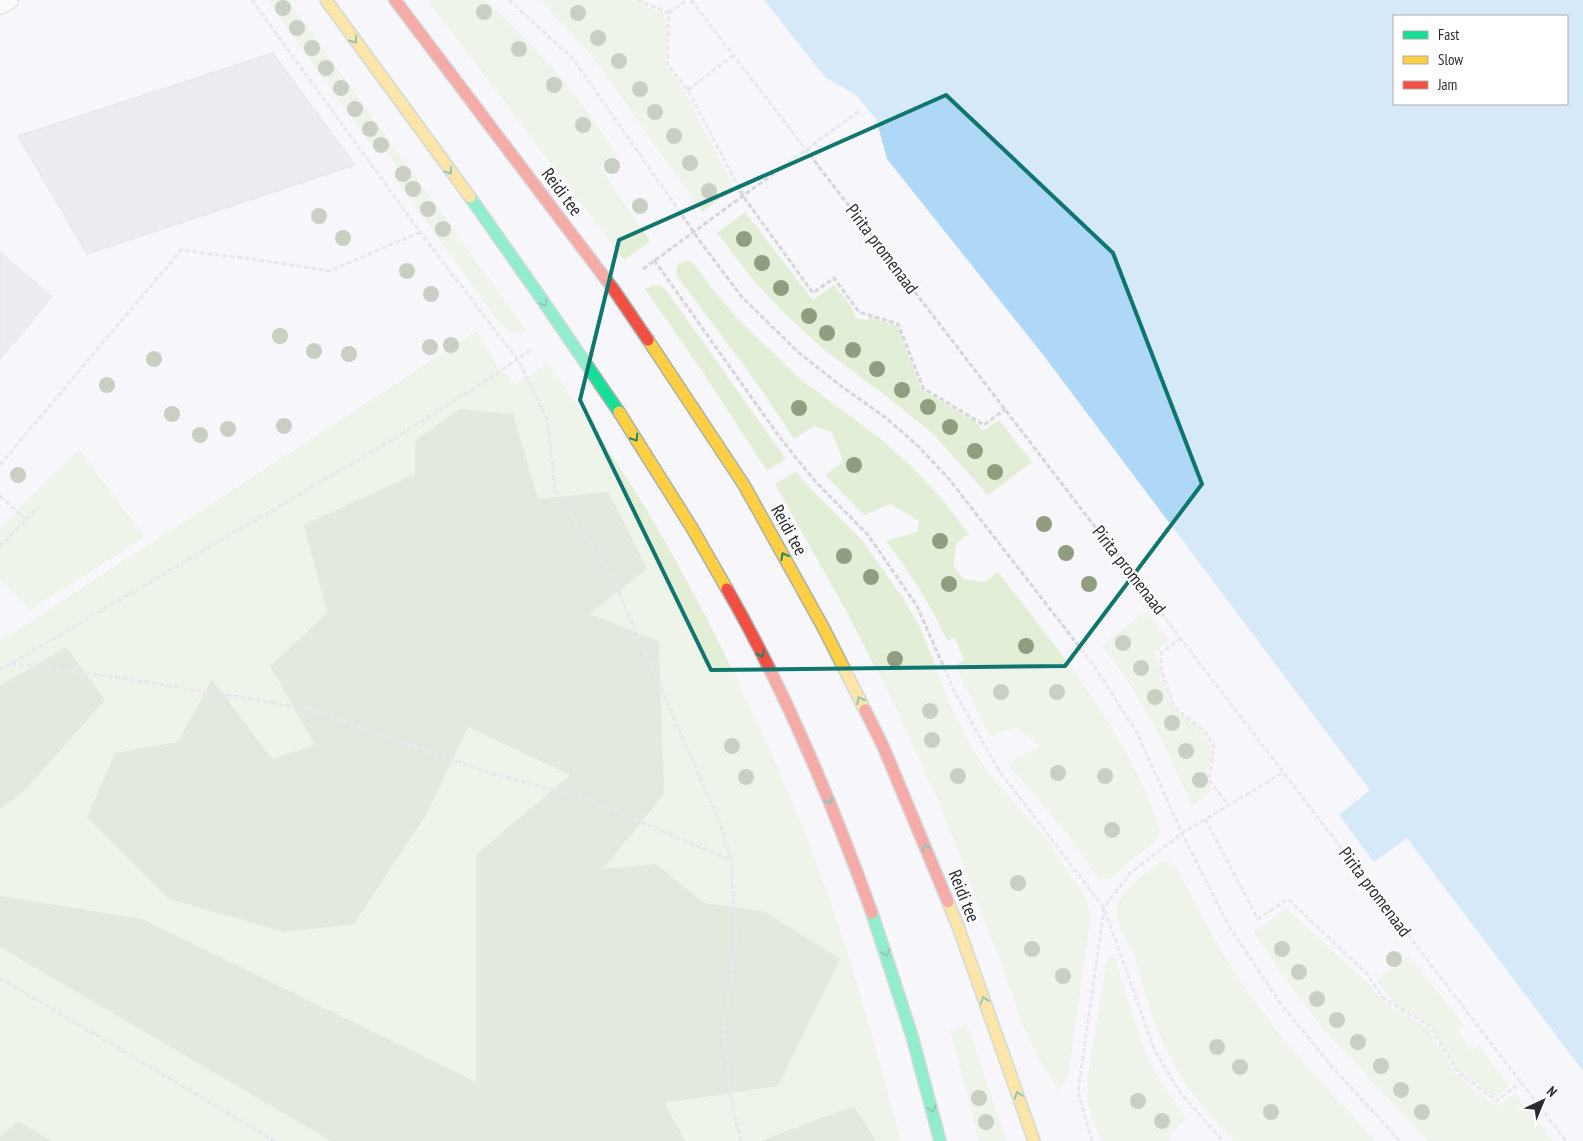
<svg xmlns="http://www.w3.org/2000/svg" width="1583" height="1141" font-family="'PT Sans Narrow',sans-serif">
	<style>
		.green { fill: #e2efd6 }
		.forest { fill: #c7d7ba }
		.water { fill: #aed8f6; fill-rule: evenodd }
		.building { fill: #e3dee2; stroke: #cdc8cc }
		.lines { fill: none; stroke-linecap: round; stroke-linejoin: round }
		.lane-casing { stroke: #c0bfc5; stroke-width: 20 }
		.fast-casing { stroke: #a7b1ad; stroke-width: 14 }
		.slow-casing { stroke: #a7b1ad; stroke-width: 14 }
		.jam-casing { stroke: #a7b1ad; stroke-width: 14 }
		.path { stroke: #d6d6d8; stroke-width: 3; stroke-dasharray: 5 2.5; stroke-linecap: butt }
		.lane { stroke: #fefefe; stroke-width: 18 }
		.fast { stroke: #16e098; stroke-width: 11 }
		.slow { stroke: #ffcf43; stroke-width: 11 }
		.jam { stroke: #f24e42; stroke-width: 11 }
		.tree { fill: #909e7f }
		.oneway { stroke: #218565 }
		.marked { fill: none; stroke: #0f766e; stroke-width: 4; stroke-linejoin: round }
		.labels { text-anchor: middle; stroke-width: 4; stroke-linejoin: round; paint-order: stroke }
		.street-label { font-size: 18px; fill: #2c2a32; stroke: #fff }
	</style>
	<rect width="100%" height="100%" fill="#f7f7fb"/>
	<g class="green">
		<path d="M267,0H288L526,330L519,334L511,333L497,320L393,175L399,169L384,149L377,153Z"/>
		<path d="M427,0H485L545,59L578,98L618,156L600,167L650,241L624,260Z"/>
		<path d="M540,0H630L662,13L667,20L666,66L684,89L734,188L702,212L592,56Z"/>
		<path d="M745,212L813,300L834,285L853,309L855,318L867,320L870,317L897,326L921,389L976,422L983,431L999,420L1032,462L988,495L933,434L899,406L822,348L782,311L754,281L717,233Z"/>
		<path d="M688,260L694,264L710,286L737,318L800,379L878,437L912,467L941,498L969,534L956,544L954,566L963,579L984,582L998,572C1054,645 1116,717 1150,803C1154,813 1162,826 1159,836C1155,846 1136,855 1128,863C1119,871 1109,885 1097,877L1068,835L1007,763L1041,747L1017,728L989,736L963,683L956,664L964,660L955,638L947,640C930,604 910,573 886,541L917,532L919,521L891,504L864,515L825,475L843,462L832,432L814,426L794,439L756,382L677,276L676,271L678,264Z"/>
		<path d="M654,285L661,286L666,290L786,459L767,471L700,368L645,289Z"/>
		<path d="M477,331L501,371L517,384L548,363C586,418 625,472 658,529C723,643 781,765 826,889C856,971 878,1057 901,1141H0V641Z"/>
		<path d="M79,449L145,537L30,610L0,580V527Z"/>
		<path d="M796,472L809,487L860,538L903,598L921,629L954,713L970,745L991,776L1046,838L1086,898L1091,915L1068,1077L1065,1083L1058,1090L1039,1060L1024,1029L995,947L941,808L899,715L850,618L775,484Z"/>
		<path d="M1146,611L1169,641L1155,653L1172,707L1202,731L1212,747L1206,780L1213,789L1192,807C1168,750 1140,694 1102,645Z"/>
		<path d="M1162,861L1171,862L1177,868C1201,915 1225,961 1256,1003C1292,1052 1334,1096 1376,1141H1234C1198,1107 1171,1068 1154,1021C1146,1000 1141,977 1134,956C1129,944 1115,921 1116,910C1117,892 1149,870 1162,861Z"/>
		<path d="M1286,908L1369,984L1381,999L1428,1028L1455,1074L1498,1107L1515,1093L1553,1141H1427L1322,1027L1287,982L1254,932Z"/>
		<path d="M1409,955L1464,1025L1457,1031L1472,1051L1479,1046L1510,1087L1495,1097L1459,1072L1430,1025L1393,1002L1376,980Z"/>
		<path d="M1110,956H1114L1146,1054L1158,1077L1186,1119L1170,1134L1171,1141H1102L1092,1118L1087,1100L1088,1075L1107,958Z"/>
		<path d="M967,1024L1007,1141H979L950,1030Z"/>
	</g>
	<g class="forest">
		<path d="M459,409L513,414L538,499L608,492L647,569L589,614L659,641L664,794L603,869L656,864L704,903L764,911L840,959L778,1086L665,1103L685,1141H331L0,947V896L142,919L476,1082V855L570,775L468,727L427,813L354,924L285,932L169,899L87,817L115,753L178,742L212,679L272,759L315,745L270,666L327,613L304,525L415,474V441Z"/>
		<path d="M66,647L105,700L23,792L0,809V686Z"/>
		<path d="M854,1106L876,1141H760Z"/>
		<path d="M18,1121L52,1141H0V1137Z"/>
	</g>
	<path class="water" d="M764,0H1583V1071L1407,838L1374,862L1373,861L1339,815L1370,790L1041,352L887,159L876,119L856,95L825,77ZM1394,16H1567V104H1394Z"/>
	<g class="building">
		<path d="M273,53L355,165L87,254L18,136Z"/>
		<path d="M0,252L52,297L0,359Z"/>
	</g>
	<g class="lines">
		<g class="lane-casing">
			<path id="lane" d="M0,5L9,0"/>
		</g>
		<g class="fast-casing">
			<g id="fast">
				<path d="M470,197L541,298L619,412"/>
				<path d="M872,913L912,1036L940,1141"/>
			</g>
		</g>
		<g class="slow-casing">
			<g id="slow">
				<path d="M326,0L470,197"/>
				<path d="M648,340L744,485L823,627L865,710"/>
				<path d="M619,412L692,528L727,589"/>
				<path d="M948,902L959,929L1034,1141"/>
			</g>
		</g>
		<g class="jam-casing">
			<g id="jam">
				<path d="M395,0L614,290L648,340"/>
				<path d="M727,589C786,692 832,802 872,913"/>
				<path d="M865,710L883,746L948,902"/>
			</g>
		</g>
		<g class="path">
			<path d="M252,0L420,232L518,360L548,422L555,489L578,527L613,579L720,823L731,860L736,939L724,1031L731,1099L741,1141"/>
			<path d="M509,0L574,60L702,244L742,297L798,352L841,386L886,418L916,444L949,479L1012,560L1095,667L1137,733L1182,833L1227,923L1280,1003L1333,1068L1400,1141"/>
			<path d="M637,0L669,13L667,64L688,90L743,196L813,293L834,278L859,312L898,324L923,388L984,425L1005,409"/>
			<path d="M691,0L1566,1141"/>
			<path d="M669,13L687,0"/>
			<path d="M688,90L734,55"/>
			<path d="M654,260L781,439L815,481L868,535L917,606L956,695L1000,772L1104,908L1155,1051L1179,1091L1223,1141"/>
			<path d="M643,269L859,111"/>
			<path d="M0,465L181,250L259,260L330,271L420,232"/>
			<path d="M0,496L26,519"/>
			<path d="M0,546L39,507"/>
			<path d="M1181,638L1161,653V669L1174,707L1205,732L1214,745L1209,780L1228,805"/>
			<path d="M11,663L123,678L306,708L487,772L586,799L731,860"/>
			<path d="M0,670L397,437L501,371L532,349"/>
			<path d="M1205,819L1258,919L1288,899L1367,974L1383,998L1429,1025L1458,1073L1497,1101L1521,1082"/>
			<path d="M0,978L275,1141"/>
			<path d="M1092,1141L1078,1092L1104,908L1130,873L1182,833L1284,772"/>
		</g>
		<use href="#lane" class="lane"/>
		<use href="#fast" class="fast"/>
		<use href="#slow" class="slow"/>
		<use href="#jam" class="jam"/>
	</g>
	<g class="tree">
		<circle cx="283" cy="8" r="8"/>
		<circle cx="484" cy="12" r="8"/>
		<circle cx="578" cy="13" r="8"/>
		<circle cx="297" cy="28" r="8"/>
		<circle cx="598" cy="38" r="8"/>
		<circle cx="312" cy="48" r="8"/>
		<circle cx="519" cy="49" r="8"/>
		<circle cx="619" cy="61" r="8"/>
		<circle cx="326" cy="68" r="8"/>
		<circle cx="554" cy="85" r="8"/>
		<circle cx="341" cy="88" r="8"/>
		<circle cx="640" cy="89" r="8"/>
		<circle cx="355" cy="109" r="8"/>
		<circle cx="655" cy="112" r="8"/>
		<circle cx="583" cy="125" r="8"/>
		<circle cx="370" cy="129" r="8"/>
		<circle cx="674" cy="136" r="8"/>
		<circle cx="381" cy="145" r="8"/>
		<circle cx="690" cy="163" r="8"/>
		<circle cx="612" cy="166" r="8"/>
		<circle cx="403" cy="174" r="8"/>
		<circle cx="413" cy="189" r="8"/>
		<circle cx="709" cy="191" r="8"/>
		<circle cx="640" cy="206" r="8"/>
		<circle cx="428" cy="209" r="8"/>
		<circle cx="319" cy="216" r="8"/>
		<circle cx="443" cy="229" r="8"/>
		<circle cx="343" cy="238" r="8"/>
		<circle cx="744" cy="239" r="8"/>
		<circle cx="762" cy="263" r="8"/>
		<circle cx="407" cy="271" r="8"/>
		<circle cx="781" cy="288" r="8"/>
		<circle cx="431" cy="294" r="8"/>
		<circle cx="809" cy="316" r="8"/>
		<circle cx="827" cy="333" r="8"/>
		<circle cx="280" cy="336" r="8"/>
		<circle cx="451" cy="345" r="8"/>
		<circle cx="430" cy="347" r="8"/>
		<circle cx="853" cy="350" r="8"/>
		<circle cx="314" cy="351" r="8"/>
		<circle cx="349" cy="354" r="8"/>
		<circle cx="154" cy="359" r="8"/>
		<circle cx="877" cy="369" r="8"/>
		<circle cx="107" cy="385" r="8"/>
		<circle cx="902" cy="390" r="8"/>
		<circle cx="928" cy="407" r="8"/>
		<circle cx="799" cy="408" r="8"/>
		<circle cx="172" cy="414" r="8"/>
		<circle cx="284" cy="426" r="8"/>
		<circle cx="950" cy="427" r="8"/>
		<circle cx="228" cy="429" r="8"/>
		<circle cx="200" cy="435" r="8"/>
		<circle cx="975" cy="451" r="8"/>
		<circle cx="854" cy="465" r="8"/>
		<circle cx="995" cy="472" r="8"/>
		<circle cx="18" cy="475" r="8"/>
		<circle cx="1044" cy="524" r="8"/>
		<circle cx="940" cy="541" r="8"/>
		<circle cx="1066" cy="553" r="8"/>
		<circle cx="844" cy="556" r="8"/>
		<circle cx="871" cy="577" r="8"/>
		<circle cx="949" cy="584" r="8"/>
		<circle cx="1089" cy="584" r="8"/>
		<circle cx="1123" cy="643" r="8"/>
		<circle cx="1026" cy="646" r="8"/>
		<circle cx="895" cy="659" r="8"/>
		<circle cx="1141" cy="668" r="8"/>
		<circle cx="1001" cy="692" r="8"/>
		<circle cx="1057" cy="692" r="8"/>
		<circle cx="1155" cy="697" r="8"/>
		<circle cx="930" cy="711" r="8"/>
		<circle cx="1172" cy="723" r="8"/>
		<circle cx="932" cy="740" r="8"/>
		<circle cx="732" cy="746" r="8"/>
		<circle cx="1186" cy="751" r="8"/>
		<circle cx="1058" cy="773" r="8"/>
		<circle cx="958" cy="776" r="8"/>
		<circle cx="1105" cy="776" r="8"/>
		<circle cx="746" cy="777" r="8"/>
		<circle cx="1200" cy="780" r="8"/>
		<circle cx="1112" cy="830" r="8"/>
		<circle cx="1018" cy="883" r="8"/>
		<circle cx="1032" cy="949" r="8"/>
		<circle cx="1282" cy="949" r="8"/>
		<circle cx="1394" cy="959" r="8"/>
		<circle cx="1299" cy="972" r="8"/>
		<circle cx="1063" cy="976" r="8"/>
		<circle cx="1317" cy="999" r="8"/>
		<circle cx="1337" cy="1020" r="8"/>
		<circle cx="1358" cy="1042" r="8"/>
		<circle cx="1217" cy="1047" r="8"/>
		<circle cx="1381" cy="1066" r="8"/>
		<circle cx="1240" cy="1067" r="8"/>
		<circle cx="1401" cy="1090" r="8"/>
		<circle cx="979" cy="1098" r="8"/>
		<circle cx="1138" cy="1101" r="8"/>
		<circle cx="1271" cy="1112" r="8"/>
		<circle cx="1422" cy="1112" r="8"/>
		<circle cx="1162" cy="1121" r="8"/>
		<circle cx="986" cy="1122" r="8"/>
	</g>
	<defs><path id="oneway-chevron" d="M-2-3.5L2.5 0L-2 3.5" fill="none" stroke-width="1.6" stroke-linecap="round" stroke-linejoin="round" transform="scale(1.25)"/></defs>
	<g class="oneway">
		<use href="#oneway-chevron" transform="translate(354 40) rotate(54)"/>
		<use href="#oneway-chevron" transform="translate(449 171) rotate(54)"/>
		<use href="#oneway-chevron" transform="translate(544 303) rotate(55)"/>
		<use href="#oneway-chevron" transform="translate(635 438) rotate(57)"/>
		<use href="#oneway-chevron" transform="translate(784 556) rotate(-119)"/>
		<use href="#oneway-chevron" transform="translate(761 654) rotate(64)"/>
		<use href="#oneway-chevron" transform="translate(860 700) rotate(-117)"/>
		<use href="#oneway-chevron" transform="translate(829 801) rotate(66)"/>
		<use href="#oneway-chevron" transform="translate(926 848) rotate(-112)"/>
		<use href="#oneway-chevron" transform="translate(886 953) rotate(72)"/>
		<use href="#oneway-chevron" transform="translate(984 1000) rotate(-109)"/>
		<use href="#oneway-chevron" transform="translate(1018 1095) rotate(-110)"/>
		<use href="#oneway-chevron" transform="translate(932 1109) rotate(75)"/>
	</g>
	<path d="M0 0H1583V1141H0ZM946,95L1113,253L1202,484L1065,666L711,670L580,400L619,240Z" fill="#f7f7fb" fill-opacity=".55" fill-rule="evenodd"/>
	<path class="marked" d="M946,95L1113,253L1202,484L1065,666L711,670L580,400L619,240Z"/>
	<g class="labels">
		<g class="street-label">
			<text transform="translate(562 192) rotate(53)" y="6">Reidi tee</text>
			<text transform="translate(882 249) rotate(53)" y="6">Pirita promenaad</text>
			<text transform="translate(789 530) rotate(61)" y="6">Reidi tee</text>
			<text transform="translate(1129 570) rotate(52)" y="6">Pirita promenaad</text>
			<text transform="translate(1375 892) rotate(53)" y="6">Pirita promenaad</text>
			<text transform="translate(964 896) rotate(68)" y="6">Reidi tee</text>
		</g>
	</g>
	<rect x="1393" y="15" width="175" height="90" fill="#ffffff" stroke="#abaaad"/>
	<rect x="1403" y="31" width="25" height="8" fill="#16e098" stroke="#abaaad"/>
	<text x="1438" y="40" font-size="15" fill="#2c2a32">Fast</text>
	<rect x="1403" y="56" width="25" height="8" fill="#ffcf43" stroke="#abaaad"/>
	<text x="1438" y="65" font-size="15" fill="#2c2a32">Slow</text>
	<rect x="1403" y="81" width="25" height="8" fill="#f24e42" stroke="#abaaad"/>
	<text x="1438" y="90" font-size="15" fill="#2c2a32">Jam</text>
	<g transform="translate(1543 1101) rotate(44)" stroke="#ffffff" stroke-width="4" paint-order="stroke">
	<path d="M0-4L9 19L0 12L-9 19Z" fill="#2c2a32"/>
	<text y="-8" font-size="14" font-weight="bold" text-anchor="middle" fill="#2c2a32">N</text>
	</g>
</svg>
